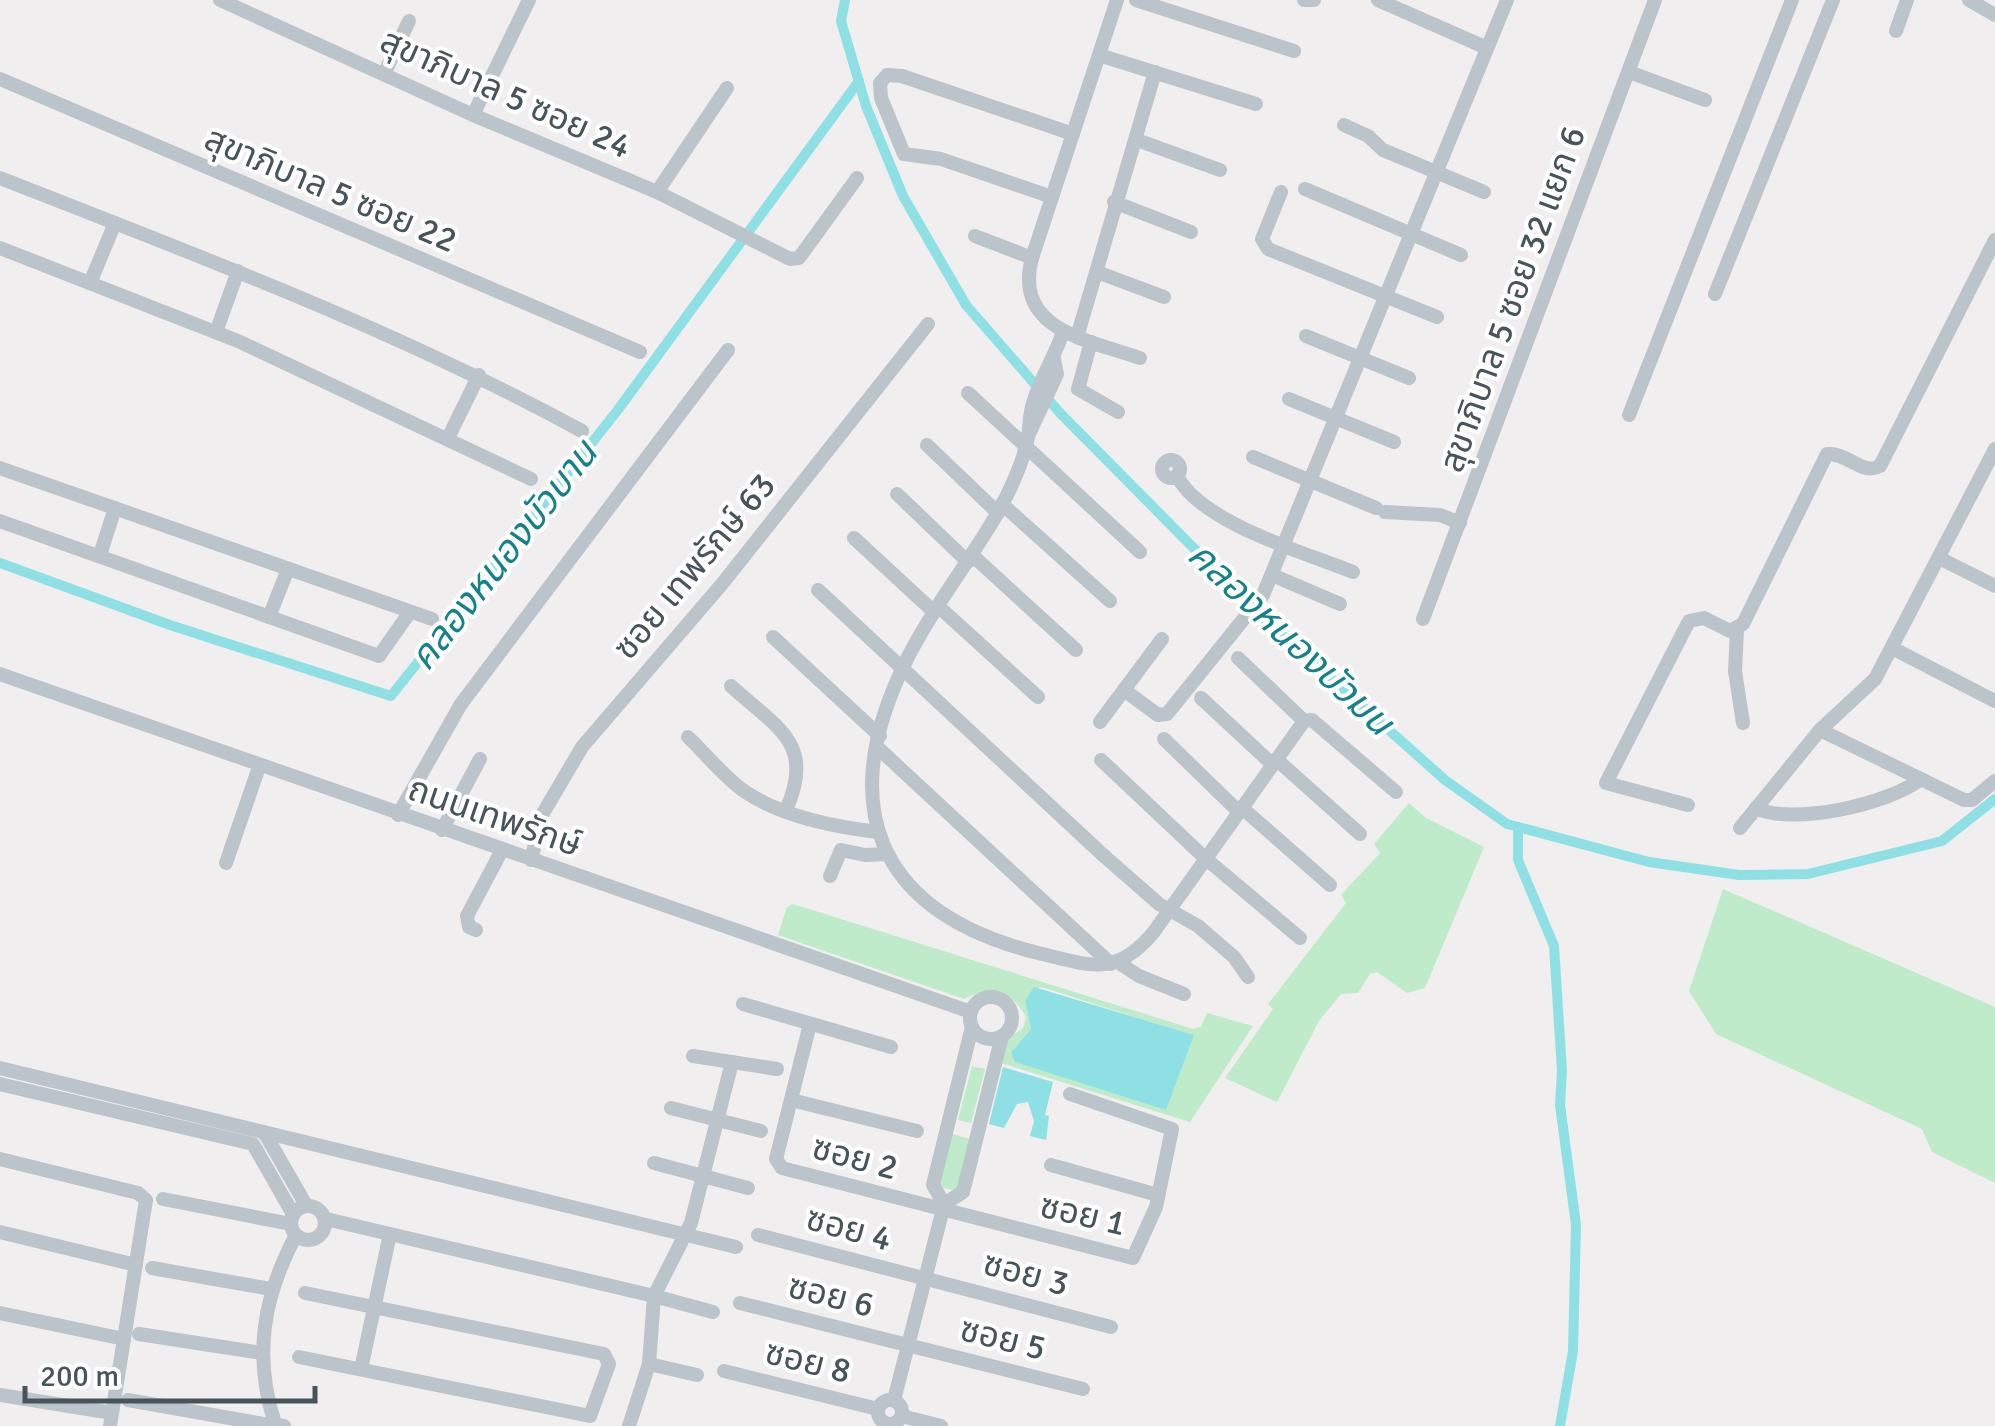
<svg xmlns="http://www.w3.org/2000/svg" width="1995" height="1426" font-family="Signika,'Noto Sans Thai',sans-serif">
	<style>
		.green { fill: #bfebca; fill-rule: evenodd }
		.water { fill: #8fe0e5 }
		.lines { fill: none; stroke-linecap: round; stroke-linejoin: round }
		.canal { stroke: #8fe0e5; stroke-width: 10 }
		.minor { stroke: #bac4ca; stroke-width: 14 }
		.labels { text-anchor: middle; stroke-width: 8; stroke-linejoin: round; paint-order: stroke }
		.street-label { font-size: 35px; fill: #47545a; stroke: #fff }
		.water-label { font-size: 38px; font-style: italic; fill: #158189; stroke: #fff }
	</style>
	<rect width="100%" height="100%" fill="#f0eeee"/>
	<g class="green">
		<path d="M1409,803L1426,818L1484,847L1425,988L1407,993L1377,972L1370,974L1358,993L1341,994L1319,1021L1277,1102L1225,1078L1273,1009L1268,1004L1346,903L1341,895L1380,853L1374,844Z"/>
		<path d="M1723,889L1995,1007V1183L1932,1152L1922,1129L1716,1034L1689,991Z"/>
		<path d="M793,904L1193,1029L1201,1027L1207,1013L1253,1026L1190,1122L1001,1063L1005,1041L1023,1028L1026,1017C1013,991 989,985 964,999L778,935L787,907ZM1040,987L1051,990L1194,1036L1013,1049L1031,1029L1025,1001Z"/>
		<path d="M972,1066L985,1069L971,1123L958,1120Z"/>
		<path d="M952,1134L970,1139L957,1191L939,1187Z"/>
	</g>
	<g class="water">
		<path d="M1034,987L1194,1035L1166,1110L1015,1062L1011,1052L1031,1029L1025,1001Z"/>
		<path d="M1003,1067L1053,1082L1045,1115L1049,1116L1046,1140L1030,1136L1034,1121L1028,1102L1017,1104L1004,1128L989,1124Z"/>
	</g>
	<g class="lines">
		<g class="canal">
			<path d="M845,0L841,21L866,106L903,196L966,305L1060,413L1261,616L1445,780L1507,824L1649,862L1739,875L1808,874L1942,841L1995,799"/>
			<path d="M0,563L170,625L391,696L617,411L859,81"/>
			<path d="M1518,827V860L1554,946L1562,1071L1560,1105L1576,1225L1573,1351L1560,1426"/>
		</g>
		<g class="minor">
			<path d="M220,0L473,115L657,192L790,259L799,258L857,178"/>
			<path d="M1117,0L1032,258C1013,330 1088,340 1140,358"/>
			<path d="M1136,0L1294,51"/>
			<path d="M1304,0H1314"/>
			<path d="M1378,0L1487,48"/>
			<path d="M1969,0L1995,15"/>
			<path d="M1896,31L1907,0"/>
			<path d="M1102,56L1256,104"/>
			<path d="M385,72L409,21"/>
			<path d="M1629,72L1705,100"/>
			<path d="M0,79L640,352"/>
			<path d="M473,115L529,0"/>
			<path d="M1344,125L1368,136L1383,150L1484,192"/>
			<path d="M1137,140L1220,170"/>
			<path d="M0,178C197,255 396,330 582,431"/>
			<path d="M1305,189L1461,255"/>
			<path d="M657,192L727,88"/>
			<path d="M1281,192L1262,239L1268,249L1437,317"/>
			<path d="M1052,197L941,159L904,154L881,98L880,83L887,75L902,76L1073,134"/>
			<path d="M1114,202L1191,232"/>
			<path d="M975,236L1032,258"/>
			<path d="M0,248L238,341L531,479"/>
			<path d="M1097,272L1164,297"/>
			<path d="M90,283L115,223"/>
			<path d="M1715,294L1833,0"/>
			<path d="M216,332L238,271"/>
			<path d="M1063,332C1055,356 1042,375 1034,400C1029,413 1030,424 1028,437C1024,461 1009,493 997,514C969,562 934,606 909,655C833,804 874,912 1038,953C1089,965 1115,978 1153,933L1304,721L1312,720L1396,792"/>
			<path d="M1306,336L1409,378"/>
			<path d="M1077,337L1155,72"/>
			<path d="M1091,342L1078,389L1118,412"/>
			<path d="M968,393L1140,552"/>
			<path d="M1289,399L1394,442"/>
			<path d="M1629,415L1792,0"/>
			<path d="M1028,436L1057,374L1054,359"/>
			<path d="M448,438L479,375"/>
			<path d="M927,445L998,513"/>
			<path d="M1253,457L1376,508"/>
			<circle cx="1171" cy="469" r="9"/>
			<path d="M0,468L432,619"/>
			<path d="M1177,476C1201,523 1306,553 1353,572"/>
			<path d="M897,494L968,562"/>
			<path d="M1002,504L1110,601"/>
			<path d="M1385,512L1440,515L1460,523"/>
			<path d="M0,521L379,656L410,612"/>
			<path d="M854,538L934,612"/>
			<path d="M100,555L115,508"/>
			<path d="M972,555L1076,650"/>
			<path d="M1939,558L1995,586"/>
			<path d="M1272,575L1340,604"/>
			<path d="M818,590L1103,855L1159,904L1198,926L1234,957L1248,977"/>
			<path d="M938,606L1038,697"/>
			<path d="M269,617L288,569"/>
			<path d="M1423,619L1655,0"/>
			<path d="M1737,630L1735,671L1743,723"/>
			<path d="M773,637L880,736"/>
			<path d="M1892,648L1995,701"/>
			<path d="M1238,658L1304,721"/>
			<path d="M0,674L971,1012"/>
			<path d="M731,686C777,728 816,743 786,810"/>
			<path d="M1124,690L1158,715L1167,714L1263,595L1507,0"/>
			<path d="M1201,698L1272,764"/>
			<path d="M1100,722L1162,639"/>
			<path d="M1820,730L1964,800H1972L1995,781"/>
			<path d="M688,737C706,754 724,777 744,791C782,817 835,827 879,832"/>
			<path d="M1164,739L1238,811"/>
			<path d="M877,747L1111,964"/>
			<path d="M1276,759L1360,834"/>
			<path d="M1101,760L1205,858L1300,938"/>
			<path d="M1688,805L1606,783L1689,621L1704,618L1730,631L1743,624L1827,454C1847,452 1862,476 1880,466L1995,240"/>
			<path d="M1241,807L1330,885"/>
			<path d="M1756,808C1792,826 1889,804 1921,779"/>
			<path d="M398,815L461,704L728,350"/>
			<path d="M1740,828L1820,730L1875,679L1995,449"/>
			<path d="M442,830L480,759"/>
			<path d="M531,860L542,815L582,747L722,584L928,324"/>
			<path d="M226,863L259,767"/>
			<path d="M830,876L841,850L865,855L888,854"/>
			<path d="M476,930L469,927L467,916L502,850"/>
			<path d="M1119,963L1139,976L1184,994"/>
			<circle cx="991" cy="1018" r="21"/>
			<path d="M743,1004L891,1047"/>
			<path d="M810,1024L776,1159L782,1168L1133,1258L1156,1207L1172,1129L1070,1094"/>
			<path d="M693,1056L777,1069"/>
			<path d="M0,1068L736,1247"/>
			<path d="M0,1084L253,1144L293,1214"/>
			<path d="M791,1100L917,1131"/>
			<path d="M671,1108L761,1131"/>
			<path d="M264,1132L306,1205"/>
			<path d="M0,1159L138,1193L146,1200L124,1339L0,1313"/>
			<path d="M654,1163L748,1188"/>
			<path d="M1051,1165L1158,1195"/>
			<path d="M163,1199L291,1224"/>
			<path d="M944,1204L933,1185L972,1027"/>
			<path d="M944,1204L963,1192L1002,1036"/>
			<circle cx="308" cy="1223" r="17"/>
			<path d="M326,1219L654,1296L649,1364L629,1426"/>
			<path d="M0,1232L136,1265"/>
			<path d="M758,1235L1111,1327"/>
			<path d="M152,1268L271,1289"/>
			<path d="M740,1303L1083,1389"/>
			<path d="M713,1312L654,1296L691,1223L732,1062"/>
			<path d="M139,1334L262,1353"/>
			<path d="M299,1357L590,1416L609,1364L604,1354L305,1293"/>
			<path d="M649,1364L697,1375"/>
			<path d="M361,1369L390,1234"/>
			<path d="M724,1371L878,1409"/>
			<path d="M0,1395L112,1413"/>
			<circle cx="890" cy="1412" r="12"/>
			<path d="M128,1400L275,1426"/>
			<path d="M894,1400L944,1205"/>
			<path d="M902,1416L941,1426"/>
			<path d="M110,1426L124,1339"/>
			<path d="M284,1426L275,1424C253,1356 263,1297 296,1235"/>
		</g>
	</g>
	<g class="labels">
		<g class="street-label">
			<text transform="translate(506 93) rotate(24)" y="12">สุขาภิบาล 5 ซอย 24</text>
			<text transform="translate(331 189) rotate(23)" y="12">สุขาภิบาล 5 ซอย 22</text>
			<text transform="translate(1512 299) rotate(-70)" y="12">สุขาภิบาล 5 ซอย 32 แยก 6</text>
			<text transform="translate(694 566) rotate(-50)" y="12">ซอย เทพรักษ์ 63</text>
			<text transform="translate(495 816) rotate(19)" y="12">ถนนเทพรักษ์</text>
			<text transform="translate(855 1157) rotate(15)" y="12">ซอย 2</text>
			<text transform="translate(1083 1214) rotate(13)" y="12">ซอย 1</text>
			<text transform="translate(849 1228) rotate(15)" y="12">ซอย 4</text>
			<text transform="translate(1026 1273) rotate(15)" y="12">ซอย 3</text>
			<text transform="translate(831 1295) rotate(14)" y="12">ซอย 6</text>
			<text transform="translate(1003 1338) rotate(14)" y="12">ซอย 5</text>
			<text transform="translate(808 1361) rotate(14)" y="12">ซอย 8</text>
		</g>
		<g class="water-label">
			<text transform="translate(503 555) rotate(-52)" y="13">คลองหนองบัวบาน</text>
			<text transform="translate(1291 638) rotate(43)" y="13">คลองหนองบัวมน</text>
		</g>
	</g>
	<path d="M25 1386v15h290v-15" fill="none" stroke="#47545a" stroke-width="5"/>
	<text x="40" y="1386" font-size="30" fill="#47545a" stroke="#ffffff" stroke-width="8" paint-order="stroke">200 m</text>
</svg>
